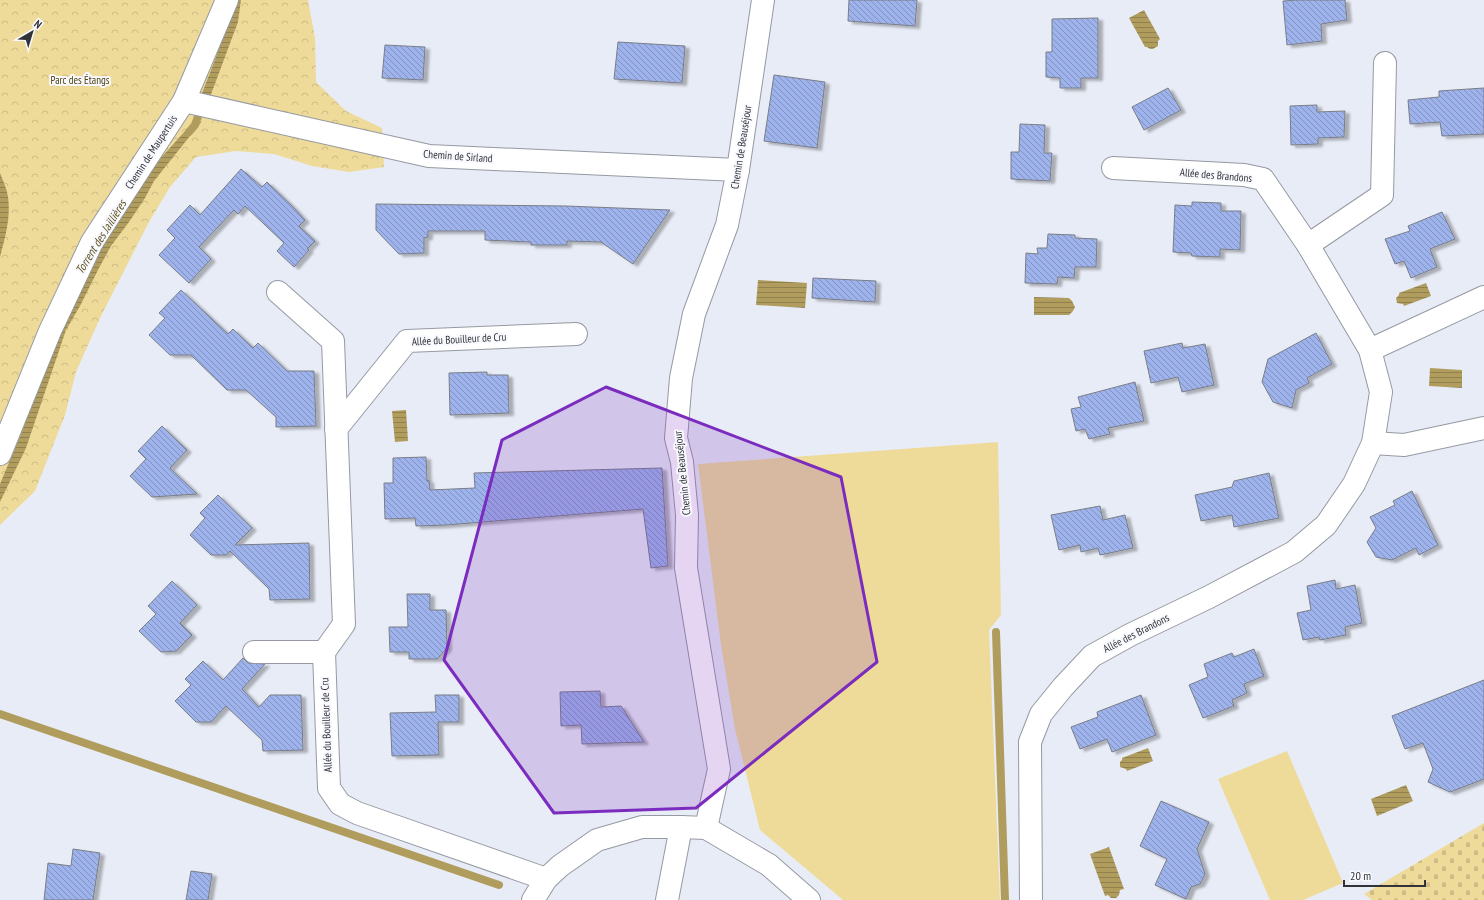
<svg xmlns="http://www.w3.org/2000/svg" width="1484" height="900" font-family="'PT Sans Narrow',sans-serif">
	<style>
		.grass { fill: #eedb9a }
		.forest { fill: url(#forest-crowns) }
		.cemetery { fill: url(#cemetery-stones) }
		.water { fill: url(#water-rules) }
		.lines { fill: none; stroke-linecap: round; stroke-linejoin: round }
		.stream { stroke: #b09d5e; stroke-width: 8 }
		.building { fill: url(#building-back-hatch); stroke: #797d86; filter: url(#shadow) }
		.minor-casing { stroke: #9599a2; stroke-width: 24 }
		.minor { stroke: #fff; stroke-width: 22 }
		.marked { fill: #7b2cbf; fill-opacity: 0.2; stroke: #7b2cbf; stroke-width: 3; stroke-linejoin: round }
		.labels { text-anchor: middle; stroke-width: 4; stroke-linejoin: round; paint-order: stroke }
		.park-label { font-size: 11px; fill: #4f410e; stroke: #f8f9fe }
		.street-label { font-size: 11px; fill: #323337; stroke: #f8f9fe }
		.water-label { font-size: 12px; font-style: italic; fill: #605221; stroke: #f8f9fe }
	</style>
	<defs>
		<pattern id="forest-crowns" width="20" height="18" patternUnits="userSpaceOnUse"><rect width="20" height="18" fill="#eedb9a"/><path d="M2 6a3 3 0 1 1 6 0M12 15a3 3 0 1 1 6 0" fill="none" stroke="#cdbc85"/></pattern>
		<pattern id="cemetery-stones" width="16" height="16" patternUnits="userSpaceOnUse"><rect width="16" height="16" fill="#eedb9a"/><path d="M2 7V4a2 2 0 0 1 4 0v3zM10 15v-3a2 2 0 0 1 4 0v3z" fill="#cdbc85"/></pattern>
		<pattern id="water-rules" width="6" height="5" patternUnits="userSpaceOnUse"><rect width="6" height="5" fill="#b09d5e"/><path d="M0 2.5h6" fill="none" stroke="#90814e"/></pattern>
		<pattern id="building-back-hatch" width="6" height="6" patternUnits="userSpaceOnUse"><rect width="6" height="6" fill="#9eb3ec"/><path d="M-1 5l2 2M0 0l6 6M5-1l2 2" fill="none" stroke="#8192c0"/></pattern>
		<filter id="shadow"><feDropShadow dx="4.5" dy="2.5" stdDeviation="1" flood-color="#0004"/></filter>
	</defs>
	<rect width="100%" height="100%" fill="#e8ecf6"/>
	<g class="grass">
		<path d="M998,442L1001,615L989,630L1000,900H843L760,830L735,729L721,645L698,464Z"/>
		<path d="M1287,751L1343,883L1303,900H1270L1218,779Z"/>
	</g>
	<path class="forest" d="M0,0H308L315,38L316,82L346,111L382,128L384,167L349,172L312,166L274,154L236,151L196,157L170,187L149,222L101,316L76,372L65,415L35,491L0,525Z"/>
	<path class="cemetery" d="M1484,823V900H1372L1364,894Z"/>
	<g class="water">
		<path d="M232,0H241L238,22L210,97L201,96C213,64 227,33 232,0Z"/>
		<path d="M1144,10L1160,39L1158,41V46L1153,49H1150L1147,47H1145L1129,18Z"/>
		<path d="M202,121L154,181L145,198L129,222L111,246L99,268L80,306L66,330L26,448L0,502V484L23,429L33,396L92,260L129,206L148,172L187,129Z"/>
		<path d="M0,173C3,181 7,189 8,197C11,217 5,238 0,257Z"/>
		<path d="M758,280L807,283L805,308L756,305Z"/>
		<path d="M1426,283L1431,296L1404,306L1403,304L1397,303L1396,298L1399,295V293Z"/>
		<path d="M1034,297L1069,298L1072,301L1075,307L1073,311L1069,315H1034Z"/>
		<path d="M1430,368L1462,370V388L1429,386Z"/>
		<path d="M406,410L408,441L395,442L392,411Z"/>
		<path d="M1148,748L1153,761L1127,771L1126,769L1120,767V762L1122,760V758Z"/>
		<path d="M1406,785L1413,801L1377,816L1371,799Z"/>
		<path d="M1109,847L1124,889L1120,890L1119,895L1116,898H1111L1108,895L1105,896L1090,854Z"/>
	</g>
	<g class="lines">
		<g class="stream">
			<path d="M189,132L195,125L202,105"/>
			<path d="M996,632L1005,900"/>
			<path d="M0,714L499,885"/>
		</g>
	</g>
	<g class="building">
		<path d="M849,0H917L915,26L848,21Z"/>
		<path d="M1297,0H1345L1347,20L1321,24L1322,41L1287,45L1283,1Z"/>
		<path d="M1098,18V78H1081V88H1060V78L1046,77V52H1052V19Z"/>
		<path d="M618,42L685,46L682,83L614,79Z"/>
		<path d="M385,45L425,47L423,80L382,78Z"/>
		<path d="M774,75L825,82L817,148L764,141Z"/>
		<path d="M1168,88L1181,110L1144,130L1132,107Z"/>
		<path d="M1484,88V134L1442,136L1440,122L1410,124L1408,100L1439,97V91Z"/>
		<path d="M1317,105V112L1345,111L1344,137L1318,138V144L1291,145L1290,106Z"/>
		<path d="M1020,124L1045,125L1044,153H1052L1050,181L1011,179V152H1019Z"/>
		<path d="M241,169L262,187L267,182L293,207L305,220L299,226L315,241L307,249L309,250L294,267L277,251L284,243L245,206L238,214L234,210L199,247L211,259L189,283L159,255L175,238L167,230L190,205L200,215Z"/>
		<path d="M1192,202L1221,203V211H1241L1240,250L1220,249V257L1192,256L1191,253L1173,252L1175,205L1192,206Z"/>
		<path d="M376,204L566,206L670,210L633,264L601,242L567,241V245H531V242L485,240V231H428V237L424,238V253L399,254L376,230Z"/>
		<path d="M1442,212L1455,239L1430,249L1437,267L1411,278L1404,261L1395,264L1385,239L1410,231L1408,226Z"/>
		<path d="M1048,234L1075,235V238L1097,239L1096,267H1075L1074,278L1058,277L1057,284L1025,283L1026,253L1038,254L1037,248H1047Z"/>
		<path d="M813,278L876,281L875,302L812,298Z"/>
		<path d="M181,290L228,334L233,329L253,348L258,343L287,371H314L316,426L276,427V417L246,390H227L191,355H170L149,335L165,318L159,313Z"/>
		<path d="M1316,333L1332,364L1307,378L1309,383L1296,390L1292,408L1273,402L1262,382L1268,359Z"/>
		<path d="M1182,343L1183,348L1205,344L1214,385L1182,392L1178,377L1151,383L1144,351Z"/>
		<path d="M487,372V375H508L509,413L450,415L449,373Z"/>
		<path d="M1135,382L1144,421L1108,428L1110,434L1089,439L1085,429L1076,431L1071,409L1081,407L1078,397Z"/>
		<path d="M162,426L187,450L170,468L197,494L152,497L130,476L146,459L138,451Z"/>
		<path d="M426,457L427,481L429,480L430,490L475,488L474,473L662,468L668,566L651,568L643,509L446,525L416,526L415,518L385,519L384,483H393V458Z"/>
		<path d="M1269,473L1279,518L1234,527L1232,515L1201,521L1195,495L1232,487L1234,481Z"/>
		<path d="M1412,491L1438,545L1419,555L1416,548L1392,560L1376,557L1367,542L1376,528L1370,517L1395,505L1393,501Z"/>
		<path d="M218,495L252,528L235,545L309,543L310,599L270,600L269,589L230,551L226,555H211L190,535L205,518L200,513Z"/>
		<path d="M1100,506L1103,520L1125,515L1133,548L1100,555L1098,548L1081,552L1080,545L1059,550L1051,515Z"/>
		<path d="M1335,580L1336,589L1355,585L1362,623L1345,627L1346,635L1320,640L1319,637L1303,640L1297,613L1311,610L1307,586Z"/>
		<path d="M172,581L197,605L180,623L192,635L176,651L161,652L139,631L156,614L148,606Z"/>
		<path d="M407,594H430V610H446L447,648L437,659H409V652H390L389,627H408Z"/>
		<path d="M1254,649L1264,676L1244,684L1247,693L1232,700L1234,706L1203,718L1189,685L1208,677L1204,664L1232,653L1234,657Z"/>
		<path d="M243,658L248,663L265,664L242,689L259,707L270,695H301L303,750L263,751L262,740L226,706L211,722H196L175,701L191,685L185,679L203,661L223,680Z"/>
		<path d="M1484,680V779L1450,792L1428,782L1433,769L1423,743L1405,749L1392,716Z"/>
		<path d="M600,691L601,707L621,706L644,742L582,744L581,725L561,726L560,692Z"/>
		<path d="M435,695H459V722H438L439,755L392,756L390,713L436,712Z"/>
		<path d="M1141,695L1156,735L1112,752L1107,739L1080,749L1071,727L1098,717L1097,712Z"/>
		<path d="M1161,801L1209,822L1197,849L1205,874L1200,884L1191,887L1186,899L1155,885L1167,859L1140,846Z"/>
		<path d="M73,849L100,853L93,900H44L48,863L71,866Z"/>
		<path d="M191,871L212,874L208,900H186Z"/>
	</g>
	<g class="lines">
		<g class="minor-casing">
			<g id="minor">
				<path d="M184,101L429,156L738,170"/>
				<path d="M1308,245L1382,195L1385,63"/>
				<path d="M278,292L333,341L344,624L324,652L329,788L340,804L357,813L546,879"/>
				<path d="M1370,350L1484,297"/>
				<path d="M336,429L407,341L576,334"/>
				<path d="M1373,443L1404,445L1484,428"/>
				<path d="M0,454L50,331L92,242L184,101L227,0"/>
				<path d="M254,652H324"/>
				<path d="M706,828L719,769L686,568L687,515L682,462L676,438L681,378L694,314L727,225L738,170L763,0"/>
				<path d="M533,900L546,879L560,866L597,840L642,827H681L706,828L769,865L809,900"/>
				<path d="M667,900L681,827"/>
				<path d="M1031,900L1030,742L1041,714L1063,687L1092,656L1130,635L1209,597L1294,552L1326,525L1354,484L1373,443L1381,392L1370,350L1308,245L1263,179L1244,175L1113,168"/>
			</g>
		</g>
		<use href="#minor" class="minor"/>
	</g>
	<path class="marked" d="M606,387L841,477L877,662L696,808L554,813L444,660L502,440Z"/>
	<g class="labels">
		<g class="park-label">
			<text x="80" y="84">Parc des Étangs</text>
		</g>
		<g class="street-label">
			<text transform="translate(741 147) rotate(-81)" y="4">Chemin de Beauséjour</text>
			<text transform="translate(151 152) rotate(-57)" y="4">Chemin de Maupertuis</text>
			<text transform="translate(458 156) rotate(4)" y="4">Chemin de Sirland</text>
			<text transform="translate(1216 175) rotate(5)" y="4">Allée des Brandons</text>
			<text transform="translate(459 339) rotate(-3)" y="4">Allée du Bouilleur de Cru</text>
			<text transform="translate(682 473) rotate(-96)" y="4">Chemin de Beauséjour</text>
			<text transform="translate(1136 633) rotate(-27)" y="4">Allée des Brandons</text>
			<text transform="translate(326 725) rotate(-92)" y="4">Allée du Bouilleur de Cru</text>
		</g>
		<g class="water-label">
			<text transform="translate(101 237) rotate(-58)" y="4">Torrent des Jaillières</text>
		</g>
	</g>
	<g transform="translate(32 32) rotate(38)" stroke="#f8f9fe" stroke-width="3" paint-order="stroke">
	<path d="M0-3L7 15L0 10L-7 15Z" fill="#323337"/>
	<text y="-6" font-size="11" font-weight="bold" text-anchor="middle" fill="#323337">N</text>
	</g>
	<path d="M1344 880v6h81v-6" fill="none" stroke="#323337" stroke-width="2"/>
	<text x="1350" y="880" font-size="12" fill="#323337" stroke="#f8f9fe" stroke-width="3" paint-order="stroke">20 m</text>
</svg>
